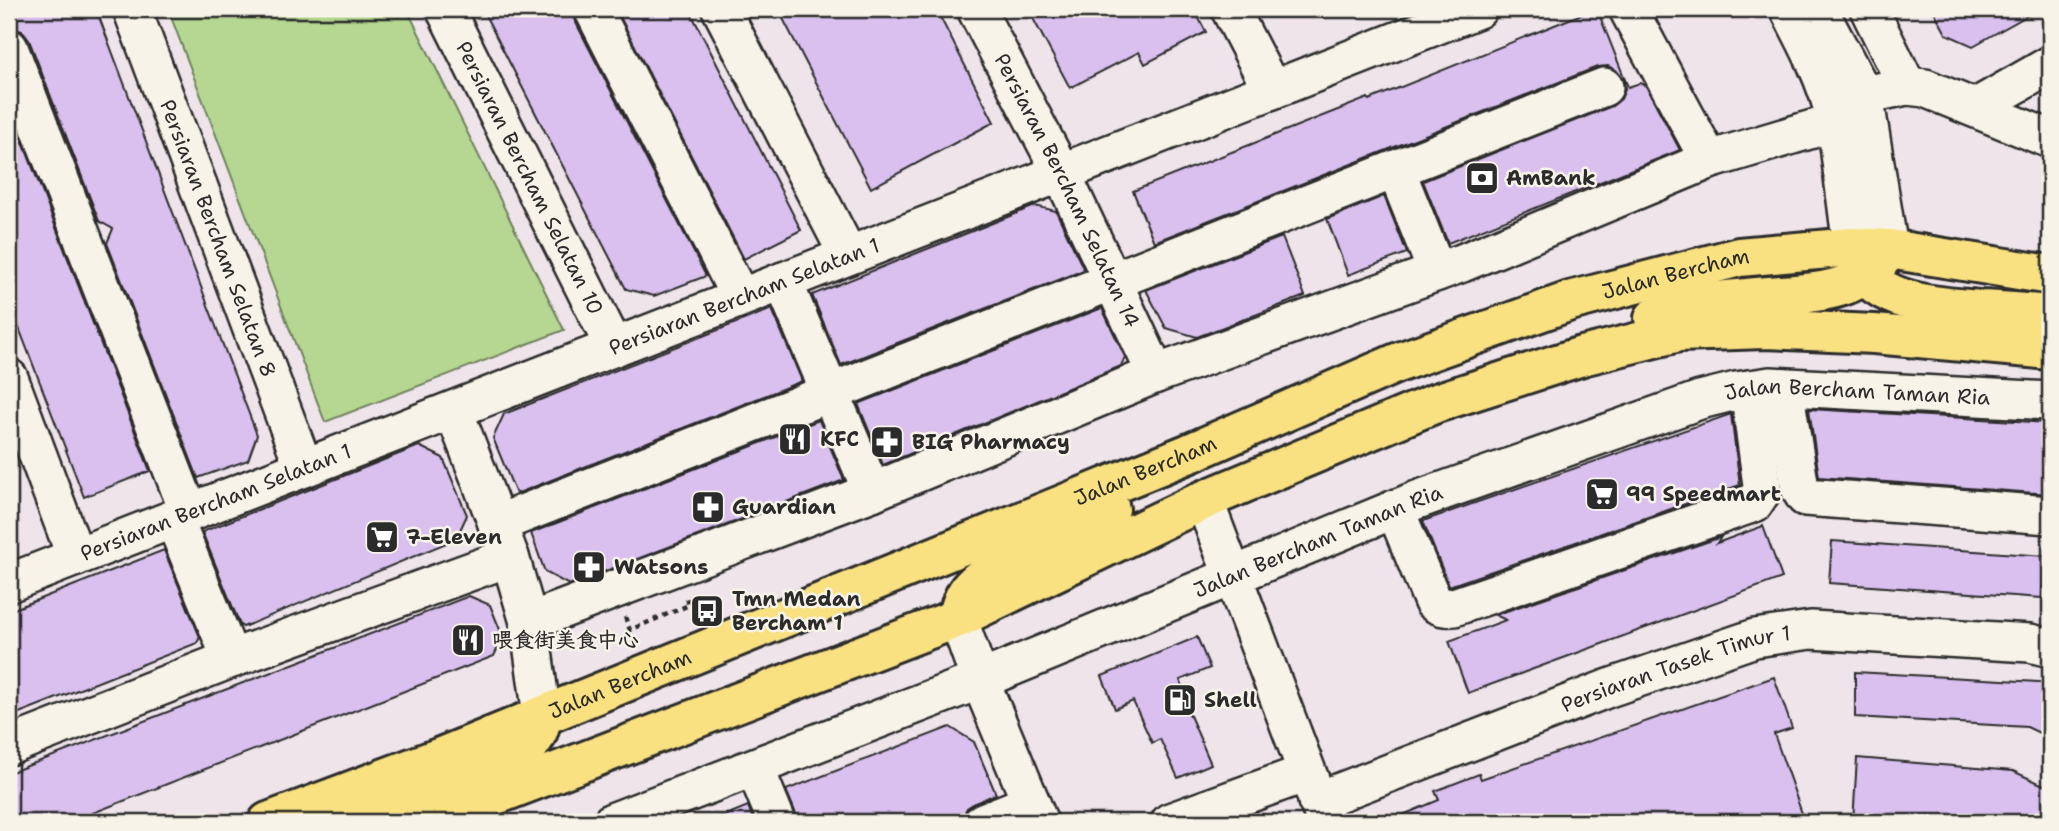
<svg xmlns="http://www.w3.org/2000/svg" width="2059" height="831" font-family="'Shantell Sans','LXGW WenKai TC',sans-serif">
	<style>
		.green { fill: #b5d791; stroke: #70815e; stroke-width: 2 }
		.building { fill: #d9c0ef; stroke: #2b2b2b; stroke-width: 2 }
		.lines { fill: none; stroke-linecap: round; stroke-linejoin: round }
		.minor-casing { stroke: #2b2b2b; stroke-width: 42 }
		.major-casing { stroke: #2b2b2b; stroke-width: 44 }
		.path { stroke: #2b2b2b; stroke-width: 4.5; stroke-dasharray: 5 5; stroke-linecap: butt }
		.minor { stroke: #f7f3e8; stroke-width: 37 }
		.major { stroke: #f9e181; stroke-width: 38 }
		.labels { text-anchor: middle; stroke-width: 5; stroke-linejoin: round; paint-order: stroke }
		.street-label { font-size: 21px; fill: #2b2b2b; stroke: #f7f3e8 }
		.poi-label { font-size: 21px; font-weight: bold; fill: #2b2b2b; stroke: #f7f3e8; text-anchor: start }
	</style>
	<rect width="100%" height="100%" fill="#eee4ea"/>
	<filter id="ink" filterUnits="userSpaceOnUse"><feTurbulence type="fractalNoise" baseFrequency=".0143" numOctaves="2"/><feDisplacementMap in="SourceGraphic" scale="14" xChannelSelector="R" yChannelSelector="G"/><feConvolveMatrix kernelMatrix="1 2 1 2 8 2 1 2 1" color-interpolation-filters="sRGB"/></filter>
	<g filter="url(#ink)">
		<path class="green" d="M168,9H407L564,330L325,422Z"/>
		<g class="building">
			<path d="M9,9H96L257,435L248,460L198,478L107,243L113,229L99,221L29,40L22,31L9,28Z"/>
			<path d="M482,9H572L574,19L706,276L654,296L626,289Z"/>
			<path d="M616,9H689L801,230L744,259Z"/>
			<path d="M778,9H936L994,122L871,188Z"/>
			<path d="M1028,9H1194L1206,32L1145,64L1139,52L1070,88Z"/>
			<path d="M1594,9H1597L1628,87L1640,83L1646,86L1680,150L1448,243L1423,181L1612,106L1621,99L1625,89L1624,80L1616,70L1608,66L1597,67L1154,242L1133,191L1368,98L1369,100Z"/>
			<path d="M1933,9H2039L1973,46L1946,34Z"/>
			<path d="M9,106L150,471L84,497L9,302Z"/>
			<path d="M1384,196L1407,253L1348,275L1327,219Z"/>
			<path d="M1035,206L1056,211L1084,270L841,365L812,295Z"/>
			<path d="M1282,237L1305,296L1197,337L1166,328L1146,290Z"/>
			<path d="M1102,308L1125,357L1121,366L883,465L858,404Z"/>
			<path d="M772,309L802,381L516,494L493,438L504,414Z"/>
			<path d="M1809,409L2050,423V494L1819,477Z"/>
			<path d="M1731,414L1740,485L1449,586L1423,521Z"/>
			<path d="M819,420L844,480L569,585L545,572L531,533Z"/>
			<path d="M419,446L443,458L467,515L456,539L243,627L240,625L202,532Z"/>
			<path d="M1763,526L1782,578L1468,693L1449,641L1506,620L1495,615L1721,537L1717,543Z"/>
			<path d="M1832,541L2045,556L2042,598L1829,583Z"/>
			<path d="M164,550L200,637L197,643L9,717V611Z"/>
			<path d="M469,596L490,605L503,637L494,656L70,822H9V773Z"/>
			<path d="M1197,637L1210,668L1180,680L1189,702L1185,704L1211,764L1178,778L1160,739L1152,743L1133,701L1115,709L1102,676Z"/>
			<path d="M1855,672L2039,682L2050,687V738L2027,727L1855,717Z"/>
			<path d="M1774,677L1792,728L1774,734L1805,822H1386L1439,800L1435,791L1479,774L1481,779Z"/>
			<path d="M950,727L974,742L996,794L975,803L967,808L963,816L949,822H798L796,814L786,790Z"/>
			<path d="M1857,758L2013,771L2050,788V822H1853Z"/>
			<path d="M748,806L754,822H711V821Z"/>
		</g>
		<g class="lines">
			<g class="minor-casing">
				<g id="minor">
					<path id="s1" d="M132,9L304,468"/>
					<path id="s2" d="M445,9L614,347"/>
					<path d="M593,9L740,297"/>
					<path d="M721,9L848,255"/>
					<path id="s3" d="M976,9L1061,172L1156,374"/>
					<path d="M1230,9L1272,90"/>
					<path d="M1628,9L1709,160"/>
					<path d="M1789,9C1808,45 1827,81 1836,122L1852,247"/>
					<path d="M1818,9L1864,95L1889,249"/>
					<path d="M1869,9L1907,86"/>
					<path d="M9,48L189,513"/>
					<path d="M1840,100L1907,86L1925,88L2050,139"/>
					<path d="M1975,108L2050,65"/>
					<path d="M1396,170L1437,272"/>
					<path d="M783,281L872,492"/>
					<path d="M9,378L76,557"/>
					<path d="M1784,387L1800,489L1805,497L2050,515"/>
					<path d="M454,411L510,557L529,622L542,716"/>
					<path d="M1204,500L1326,822"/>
					<path d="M1395,509L1433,602C1440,607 1445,608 1454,607L1754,503L1762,491V485L1749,389"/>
					<path d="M174,519L231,659"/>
					<path d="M497,524L1604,87"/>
					<path id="s4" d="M9,583C499,392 989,202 1478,9"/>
					<path d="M958,618L980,680L1039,822"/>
					<path d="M529,622L872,492L1156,374L1462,263L1709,160L1836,122"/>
					<path d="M9,746L231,659L510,557"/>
					<path d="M755,768L777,822"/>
					<path id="s5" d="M1317,801L1609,688L1755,638L1811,630L2030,643L2050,648"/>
					<path id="s6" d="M612,822L980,680L1417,500L1700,400L1736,391L1770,386L2050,401"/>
					<path d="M983,822L1031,803"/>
					<path d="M1170,822L1306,773"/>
				</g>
			</g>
			<g class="major-casing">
				<g id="major">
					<path d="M1855,255C1870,305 1939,306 1980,310C2004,311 2027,313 2050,315"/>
					<path d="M1654,318C1669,313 1685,308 1700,304C1726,299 1755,297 1781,295C1826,292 1862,290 1889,249"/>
					<path d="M959,612C963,596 968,588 981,578L1110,509"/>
					<path id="s7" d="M268,822L441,757L1190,453L1397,363L1570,301L1739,257L1852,247L1889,249L2050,275"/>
					<path d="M360,822L411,803L507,762C527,750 539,739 542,716"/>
					<path d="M418,822L504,792L958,618L1204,500L1436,403L1582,356L1679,332L1765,329L1874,334L2050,350"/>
				</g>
			</g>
			<path class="path" d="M625,617L630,630L689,605L685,595"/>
			<use href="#minor" class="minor"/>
			<use href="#major" class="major"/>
		</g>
	</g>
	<defs>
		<g id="bank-square" transform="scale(1.75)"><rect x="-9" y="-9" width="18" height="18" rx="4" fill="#2b2b2b" stroke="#f7f3e8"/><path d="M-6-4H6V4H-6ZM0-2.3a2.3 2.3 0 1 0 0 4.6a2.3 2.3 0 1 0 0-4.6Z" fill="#fff"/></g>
		<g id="restaurant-square" transform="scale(1.75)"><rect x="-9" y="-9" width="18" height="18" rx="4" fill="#2b2b2b" stroke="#f7f3e8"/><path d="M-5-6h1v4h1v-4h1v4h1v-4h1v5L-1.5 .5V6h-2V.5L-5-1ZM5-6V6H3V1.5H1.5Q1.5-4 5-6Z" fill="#fff"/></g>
		<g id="pharmacy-square" transform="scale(1.75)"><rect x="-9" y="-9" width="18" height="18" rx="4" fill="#2b2b2b" stroke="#f7f3e8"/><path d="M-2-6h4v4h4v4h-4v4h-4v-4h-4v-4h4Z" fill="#fff"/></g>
		<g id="supermarket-square" transform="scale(1.75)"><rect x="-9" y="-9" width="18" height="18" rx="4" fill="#2b2b2b" stroke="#f7f3e8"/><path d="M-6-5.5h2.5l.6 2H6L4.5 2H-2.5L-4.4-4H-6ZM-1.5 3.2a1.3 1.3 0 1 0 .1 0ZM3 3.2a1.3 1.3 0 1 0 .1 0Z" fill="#fff"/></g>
		<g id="bus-square" transform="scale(1.75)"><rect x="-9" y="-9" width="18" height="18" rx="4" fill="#2b2b2b" stroke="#f7f3e8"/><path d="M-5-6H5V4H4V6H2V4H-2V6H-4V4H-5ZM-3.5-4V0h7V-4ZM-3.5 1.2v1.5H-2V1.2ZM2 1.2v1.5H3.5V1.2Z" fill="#fff"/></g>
		<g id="fuel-square" transform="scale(1.75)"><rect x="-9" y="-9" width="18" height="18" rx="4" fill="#2b2b2b" stroke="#f7f3e8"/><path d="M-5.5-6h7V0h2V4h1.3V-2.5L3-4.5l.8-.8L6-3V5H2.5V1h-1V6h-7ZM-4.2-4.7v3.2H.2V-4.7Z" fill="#fff"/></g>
	</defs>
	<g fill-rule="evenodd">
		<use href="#bank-square" x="1482" y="178"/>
		<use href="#restaurant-square" x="795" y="439"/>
		<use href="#pharmacy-square" x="887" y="442"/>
		<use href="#supermarket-square" x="1602" y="494"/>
		<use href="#pharmacy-square" x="708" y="507"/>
		<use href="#supermarket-square" x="382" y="537"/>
		<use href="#pharmacy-square" x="589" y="567"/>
		<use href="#bus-square" x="707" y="611"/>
		<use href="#restaurant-square" x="468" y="640"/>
		<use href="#fuel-square" x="1180" y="700"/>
	</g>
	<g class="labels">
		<g class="street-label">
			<text dy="7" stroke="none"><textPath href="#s2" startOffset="189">Persiaran Bercham Selatan 10</textPath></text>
			<text dy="7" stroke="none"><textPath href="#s3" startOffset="203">Persiaran Bercham Selatan 14</textPath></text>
			<text dy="7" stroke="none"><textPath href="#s1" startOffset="245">Persiaran Bercham Selatan 8</textPath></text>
			<text dy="7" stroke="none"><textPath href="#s7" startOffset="1512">Jalan Bercham</textPath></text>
			<text dy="7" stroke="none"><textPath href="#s4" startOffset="789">Persiaran Bercham Selatan 1</textPath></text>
			<text dy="7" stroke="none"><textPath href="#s6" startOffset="1326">Jalan Bercham Taman Ria</textPath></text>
			<text dy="7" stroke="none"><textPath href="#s7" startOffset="945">Jalan Bercham</textPath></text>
			<text dy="7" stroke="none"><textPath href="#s4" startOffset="222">Persiaran Bercham Selatan 1</textPath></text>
			<text dy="7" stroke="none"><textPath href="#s6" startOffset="760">Jalan Bercham Taman Ria</textPath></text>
			<text dy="7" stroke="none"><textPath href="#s5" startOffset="383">Persiaran Tasek Timur 1</textPath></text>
			<text dy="7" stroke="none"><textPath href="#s7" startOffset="378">Jalan Bercham</textPath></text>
		</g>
		<g class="poi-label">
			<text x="1506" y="185">AmBank</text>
			<text x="820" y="446">KFC</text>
			<text x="912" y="449">BIG Pharmacy</text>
			<text x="1626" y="501">99 Speedmart</text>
			<text x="732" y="514">Guardian</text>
			<text x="406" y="544">7-Eleven</text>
			<text x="614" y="574">Watsons</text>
			<text x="732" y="606">Tmn Medan<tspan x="732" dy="24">Bercham 1</tspan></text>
			<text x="492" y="647">喂食街美食中心</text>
			<text x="1204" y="707">Shell</text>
		</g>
	</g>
	<rect width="2059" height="831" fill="none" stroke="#f7f3e8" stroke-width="35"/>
	<rect x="18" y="18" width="2024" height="796" fill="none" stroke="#2b2b2b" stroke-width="2.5" filter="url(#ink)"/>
</svg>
